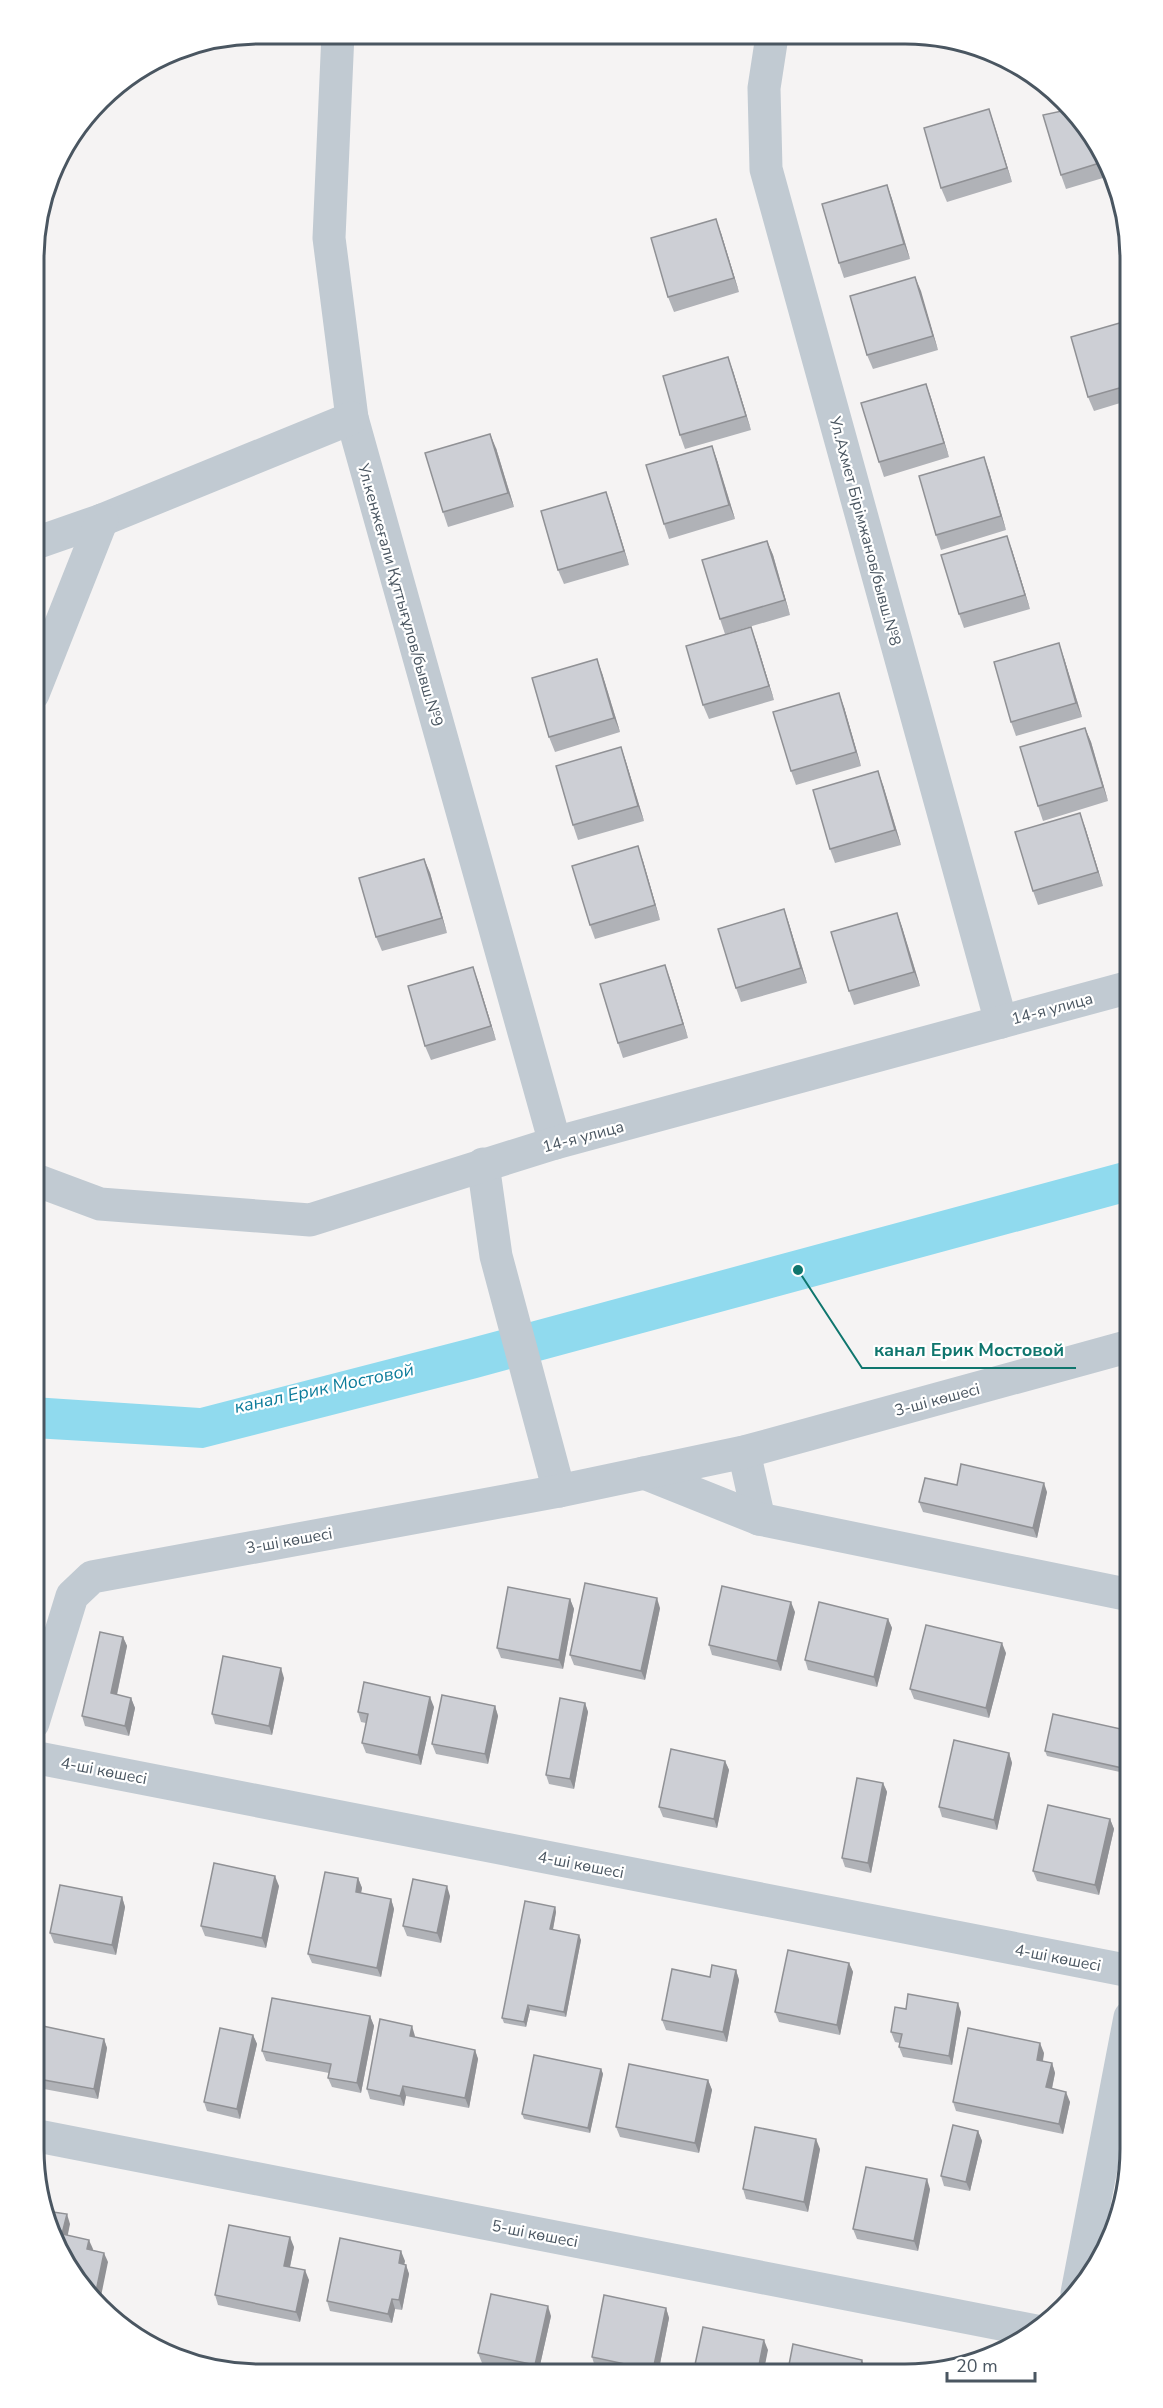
<svg xmlns="http://www.w3.org/2000/svg" width="1163" height="2408" font-family="'Nunito Sans',sans-serif">
	<style>
		.water { fill: #90daee }
		.lines { fill: none; stroke-linecap: round; stroke-linejoin: round }
		.minor { stroke: #c1cad2; stroke-width: 33 }
		.wall { fill: #b0b2b7 }
		.shaded-wall { fill: #909195 }
		.building { fill: #cdcfd5; stroke: #909195; stroke-width: 1.5 }
		.labels { text-anchor: middle; stroke-width: 4.5; stroke-linejoin: round; paint-order: stroke }
		.street-label { font-size: 16px; fill: #4a5661; stroke: #fff }
		.water-label { font-size: 18px; font-style: italic; fill: #0c7c9b; stroke: #fff }
		.rim { fill: none; stroke: #4a5661; stroke-width: 3 }
		.leader { fill: none; stroke: #0f766e; stroke-width: 2 }
		.callout-dot { fill: #0f766e; stroke: #fff; stroke-width: 2 }
		.callout-label { font-size: 18px; text-anchor: middle; font-weight: bold; fill: #0f766e; stroke: #fff; stroke-width: 4.5; stroke-linejoin: round; paint-order: stroke }
	</style>
	<rect width="100%" height="100%" fill="#f5f3f3"/>
	<path class="water" d="M1130,1160V1201L477,1378L203,1448L33,1438V1397L200,1408L467,1339Z"/>
	<g class="lines">
		<g class="minor">
			<path d="M338,33L329,238L352,418L555,1143"/>
			<path d="M772,36L764,88L766,169L1001,1022"/>
			<path d="M33,544L102,520L352,418"/>
			<path d="M33,694L102,520"/>
			<path d="M483,1164L496,1256L559,1491"/>
			<path d="M33,1179L100,1204L310,1220L555,1143L1130,987"/>
			<path d="M744,1452L759,1519"/>
			<path d="M644,1473L759,1519L1130,1595"/>
			<path d="M33,1723L72,1596L92,1577L559,1491L744,1452L1130,1346"/>
			<path d="M33,1757L1130,1971"/>
			<path d="M33,2135L1036,2331"/>
			<path d="M1077,2293L1130,2017"/>
		</g>
	</g>
	<g class="wall">
		<path d="M989,109L1012,182L947,202L941,188Z"/>
		<path d="M1092,134L1113,175L1066,189L1061,175Z"/>
		<path d="M887,185L892,199L910,259L844,278L839,263Z"/>
		<path d="M721,233L739,292L674,312L668,297Z"/>
		<path d="M915,277L938,350L873,369L867,355Z"/>
		<path d="M1130,320V400L1094,411L1088,397Z"/>
		<path d="M733,371L751,430L685,449L680,435Z"/>
		<path d="M926,384L931,398L949,457L884,477L879,462Z"/>
		<path d="M712,446L717,460L735,519L669,539L664,524Z"/>
		<path d="M496,448L514,507L448,527L443,512Z"/>
		<path d="M989,471L1006,530L941,550L936,535Z"/>
		<path d="M611,506L629,565L564,584L558,570Z"/>
		<path d="M767,541L773,555L790,615L725,634L720,619Z"/>
		<path d="M1012,550L1030,609L964,628L959,614Z"/>
		<path d="M756,641L774,700L709,719L703,705Z"/>
		<path d="M1064,658L1082,717L1016,736L1011,722Z"/>
		<path d="M602,673L620,732L555,752L549,737Z"/>
		<path d="M844,707L861,766L796,785L791,771Z"/>
		<path d="M1085,728L1091,742L1108,801L1043,821L1038,806Z"/>
		<path d="M621,747L626,762L644,821L578,840L573,825Z"/>
		<path d="M883,785L901,845L835,863L830,849Z"/>
		<path d="M1085,827L1103,886L1038,905L1033,891Z"/>
		<path d="M424,859L430,873L447,933L382,951L376,937Z"/>
		<path d="M643,861L660,920L595,939L590,925Z"/>
		<path d="M784,909L789,924L807,983L741,1002L736,988Z"/>
		<path d="M897,913L902,927L920,986L854,1005L849,991Z"/>
		<path d="M670,979L688,1038L623,1058L618,1043Z"/>
		<path d="M478,981L496,1040L431,1060L425,1046Z"/>
		<path d="M957,1485L1047,1492L1037,1538L923,1512L919,1502Z"/>
		<path d="M570,1599L574,1609L563,1669L501,1658L497,1648Z"/>
		<path d="M660,1608L645,1680L574,1665L570,1655Z"/>
		<path d="M795,1612L781,1671L712,1655L709,1645Z"/>
		<path d="M888,1619L892,1628L877,1687L808,1670L805,1660Z"/>
		<path d="M123,1637L127,1646L117,1695L131,1698L135,1708L129,1736L85,1726L82,1716Z"/>
		<path d="M1006,1653L989,1718L914,1699L910,1689Z"/>
		<path d="M284,1678L272,1735L215,1724L212,1714Z"/>
		<path d="M585,1703L588,1712L574,1789L549,1784L546,1775Z"/>
		<path d="M495,1706L498,1716L488,1764L436,1754L432,1744Z"/>
		<path d="M434,1707L421,1765L366,1753L362,1743L366,1723L361,1722L358,1712Z"/>
		<path d="M1130,1731L1129,1774L1047,1756L1045,1751Z"/>
		<path d="M1009,1753L1012,1763L997,1830L942,1817L939,1807Z"/>
		<path d="M725,1761L729,1770L717,1828L663,1817L659,1807Z"/>
		<path d="M883,1783L887,1792L871,1873L845,1867L842,1858Z"/>
		<path d="M1110,1819L1114,1829L1099,1895L1037,1881L1033,1871Z"/>
		<path d="M358,1878L362,1888L361,1893L391,1899L394,1909L381,1977L312,1963L308,1954Z"/>
		<path d="M279,1886L266,1948L205,1936L201,1926Z"/>
		<path d="M450,1896L441,1943L407,1936L403,1926Z"/>
		<path d="M122,1897L125,1907L116,1955L54,1943L50,1933Z"/>
		<path d="M555,1907L556,1912L553,1930L581,1940L566,2017L530,2010L526,2027L504,2023L502,2018Z"/>
		<path d="M849,1963L853,1972L840,2035L779,2022L775,2012Z"/>
		<path d="M736,1970L739,1980L727,2042L666,2030L662,2020L710,1977Z"/>
		<path d="M906,2009L961,2012L952,2065L903,2057L899,2047L900,2043L895,2042L891,2032Z"/>
		<path d="M370,2016L374,2026L361,2093L332,2087L328,2078L329,2073L266,2061L262,2051Z"/>
		<path d="M253,2035L257,2044L240,2119L207,2111L204,2102Z"/>
		<path d="M415,2036V2038L475,2050L478,2059L469,2108L406,2096L404,2106L370,2099L367,2089Z"/>
		<path d="M104,2039L107,2048L98,2099L33,2087V2078Z"/>
		<path d="M1044,2053L1043,2061L1052,2063L1055,2073L1052,2089L1070,2102L1063,2134L956,2111L953,2102Z"/>
		<path d="M601,2069L603,2074L590,2133L524,2119L522,2114Z"/>
		<path d="M708,2080L712,2090L699,2153L620,2137L616,2127Z"/>
		<path d="M978,2131L982,2141L970,2191L944,2186L941,2176Z"/>
		<path d="M820,2149L808,2212L746,2199L743,2189Z"/>
		<path d="M930,2189L918,2251L857,2239L853,2229Z"/>
		<path d="M294,2247L290,2267L309,2280L300,2322L218,2305L215,2295Z"/>
		<path d="M405,2261L404,2264L406,2265L409,2274L402,2310L395,2309L392,2323L330,2311L327,2301Z"/>
		<path d="M666,2308L669,2318L658,2374H630L595,2367L592,2357Z"/>
		<path d="M551,2316L538,2374H533L482,2363L478,2353Z"/>
	</g>
	<g class="shaded-wall">
		<path d="M989,109L994,124L1012,182L1007,168Z"/>
		<path d="M887,185L892,199L910,259L904,244Z"/>
		<path d="M716,219L721,233L739,292L734,278Z"/>
		<path d="M915,277L921,291L938,350L933,336Z"/>
		<path d="M728,357L733,371L751,430L746,416Z"/>
		<path d="M926,384L931,398L949,457L944,443Z"/>
		<path d="M490,434L496,448L514,507L508,493Z"/>
		<path d="M712,446L717,460L735,519L729,505Z"/>
		<path d="M984,457L989,471L1006,530L1001,516Z"/>
		<path d="M606,492L611,506L629,565L624,551Z"/>
		<path d="M1007,536L1012,550L1030,609L1025,595Z"/>
		<path d="M767,541L773,555L790,615L785,600Z"/>
		<path d="M751,627L756,641L774,700L769,686Z"/>
		<path d="M1059,643L1064,658L1082,717L1076,703Z"/>
		<path d="M597,659L602,673L620,732L614,718Z"/>
		<path d="M839,693L844,707L861,766L856,752Z"/>
		<path d="M1085,728L1091,742L1108,801L1103,787Z"/>
		<path d="M621,747L626,762L644,821L638,806Z"/>
		<path d="M878,771L883,785L901,845L895,830Z"/>
		<path d="M1080,813L1085,827L1103,886L1098,872Z"/>
		<path d="M638,846L643,861L660,920L655,905Z"/>
		<path d="M424,859L430,873L447,933L442,918Z"/>
		<path d="M784,909L789,924L807,983L801,968Z"/>
		<path d="M897,913L902,927L920,986L914,972Z"/>
		<path d="M665,965L670,979L688,1038L683,1024Z"/>
		<path d="M473,967L478,981L496,1040L491,1026Z"/>
		<path d="M1044,1483L1047,1492L1037,1538L1033,1528Z"/>
		<path d="M657,1598L660,1608L645,1680L641,1671Z"/>
		<path d="M570,1599L574,1609L563,1669L559,1660Z"/>
		<path d="M791,1602L795,1612L781,1671L777,1661Z"/>
		<path d="M888,1619L892,1628L877,1687L874,1677Z"/>
		<path d="M123,1637L127,1646L115,1703L111,1693Z"/>
		<path d="M1002,1643L1006,1653L989,1718L986,1708Z"/>
		<path d="M281,1668L284,1678L272,1735L269,1726Z"/>
		<path d="M430,1697L434,1707L421,1765L418,1755Z"/>
		<path d="M131,1698L135,1708L129,1736L125,1726Z"/>
		<path d="M585,1703L588,1712L574,1789L570,1779Z"/>
		<path d="M495,1706L498,1716L488,1764L485,1754Z"/>
		<path d="M1009,1753L1012,1763L997,1830L994,1820Z"/>
		<path d="M1130,1759V1773L1129,1774L1127,1769Z"/>
		<path d="M725,1761L729,1770L717,1828L714,1819Z"/>
		<path d="M883,1783L887,1792L871,1873L868,1863Z"/>
		<path d="M1110,1819L1114,1829L1099,1895L1095,1885Z"/>
		<path d="M275,1876L279,1886L266,1948L262,1938Z"/>
		<path d="M358,1878L362,1888L359,1902L356,1892Z"/>
		<path d="M447,1886L450,1896L441,1943L437,1933Z"/>
		<path d="M122,1897L125,1907L116,1955L112,1945Z"/>
		<path d="M391,1899L394,1909L381,1977L377,1968Z"/>
		<path d="M555,1907L556,1912L552,1934L550,1929Z"/>
		<path d="M579,1935L581,1940L566,2017L564,2012Z"/>
		<path d="M849,1963L853,1972L840,2035L837,2025Z"/>
		<path d="M736,1970L739,1980L727,2042L723,2032Z"/>
		<path d="M958,2003L961,2012L952,2065L949,2056Z"/>
		<path d="M528,2005L530,2010L526,2027L524,2022Z"/>
		<path d="M370,2016L374,2026L361,2093L357,2083Z"/>
		<path d="M412,2026L415,2036L413,2046L410,2036Z"/>
		<path d="M253,2035L257,2044L240,2119L237,2109Z"/>
		<path d="M104,2039L107,2048L98,2099L94,2089Z"/>
		<path d="M1040,2043L1044,2053L1041,2070L1037,2060Z"/>
		<path d="M475,2050L478,2059L469,2108L465,2098Z"/>
		<path d="M1052,2063L1055,2073L1050,2097L1046,2087Z"/>
		<path d="M601,2069L603,2074L590,2133L588,2128Z"/>
		<path d="M708,2080L712,2090L699,2153L695,2143Z"/>
		<path d="M403,2086L406,2096L404,2106L400,2096Z"/>
		<path d="M1066,2092L1070,2102L1063,2134L1059,2124Z"/>
		<path d="M978,2131L982,2141L970,2191L966,2182Z"/>
		<path d="M816,2139L820,2149L808,2212L804,2202Z"/>
		<path d="M927,2179L930,2189L918,2251L914,2241Z"/>
		<path d="M67,2214L70,2224L66,2244L62,2234Z"/>
		<path d="M290,2237L294,2247L288,2276L284,2266Z"/>
		<path d="M89,2240L93,2249L91,2259L87,2249Z"/>
		<path d="M401,2251L405,2261L402,2273L399,2263Z"/>
		<path d="M104,2253L108,2262L99,2306L94,2301Z"/>
		<path d="M406,2265L409,2274L402,2310L399,2300Z"/>
		<path d="M305,2270L309,2280L300,2322L296,2312Z"/>
		<path d="M392,2299L395,2309L392,2323L388,2314Z"/>
		<path d="M548,2306L551,2316L538,2374L535,2365Z"/>
		<path d="M666,2308L669,2318L658,2374H655L653,2370Z"/>
		<path d="M764,2340L768,2350L763,2375H757Z"/>
		<path d="M862,2360L866,2370L865,2375H859Z"/>
	</g>
	<g class="building">
		<path d="M989,109L1007,168L941,188L924,128Z"/>
		<path d="M1071,109L1092,134L1106,161L1061,175L1043,115Z"/>
		<path d="M887,185L904,244L839,263L822,204Z"/>
		<path d="M716,219L734,278L668,297L651,238Z"/>
		<path d="M915,277L933,336L867,355L850,296Z"/>
		<path d="M1130,320V385L1088,397L1071,337Z"/>
		<path d="M728,357L746,416L680,435L663,376Z"/>
		<path d="M926,384L944,443L879,462L861,403Z"/>
		<path d="M490,434L508,493L443,512L425,453Z"/>
		<path d="M712,446L729,505L664,524L646,465Z"/>
		<path d="M984,457L1001,516L936,535L919,476Z"/>
		<path d="M606,492L624,551L558,570L541,511Z"/>
		<path d="M1007,536L1025,595L959,614L941,555Z"/>
		<path d="M767,541L785,600L720,619L702,560Z"/>
		<path d="M751,627L769,686L703,705L686,646Z"/>
		<path d="M1059,643L1076,703L1011,722L994,662Z"/>
		<path d="M597,659L614,718L549,737L532,678Z"/>
		<path d="M839,693L856,752L791,771L773,712Z"/>
		<path d="M1085,728L1103,787L1038,806L1020,747Z"/>
		<path d="M621,747L638,806L573,825L556,766Z"/>
		<path d="M878,771L895,830L830,849L813,790Z"/>
		<path d="M1080,813L1098,872L1033,891L1015,832Z"/>
		<path d="M638,846L655,905L590,925L572,866Z"/>
		<path d="M424,859L442,918L376,937L359,878Z"/>
		<path d="M784,909L801,968L736,988L718,929Z"/>
		<path d="M897,913L914,972L849,991L831,932Z"/>
		<path d="M665,965L683,1024L618,1043L600,984Z"/>
		<path d="M473,967L491,1026L425,1046L408,986Z"/>
		<path d="M961,1464L1044,1483L1033,1528L919,1502L925,1478L957,1485Z"/>
		<path d="M585,1583L657,1598L641,1671L570,1655Z"/>
		<path d="M722,1586L791,1602L777,1661L709,1645Z"/>
		<path d="M508,1587L570,1599L559,1660L497,1648Z"/>
		<path d="M819,1602L888,1619L874,1677L805,1660Z"/>
		<path d="M926,1625L1002,1643L986,1708L910,1689Z"/>
		<path d="M100,1632L123,1637L111,1693L131,1698L125,1726L82,1716Z"/>
		<path d="M223,1656L281,1668L269,1726L212,1714Z"/>
		<path d="M364,1682L430,1697L418,1755L362,1743L368,1714L358,1712Z"/>
		<path d="M442,1695L495,1706L485,1754L432,1744Z"/>
		<path d="M560,1698L585,1703L570,1779L546,1775Z"/>
		<path d="M1053,1714L1130,1731V1759L1127,1769L1045,1751Z"/>
		<path d="M954,1740L1009,1753L994,1820L939,1807Z"/>
		<path d="M671,1749L725,1761L714,1819L659,1807Z"/>
		<path d="M857,1778L883,1783L868,1863L842,1858Z"/>
		<path d="M1048,1805L1110,1819L1095,1885L1033,1871Z"/>
		<path d="M214,1863L275,1876L262,1938L201,1926Z"/>
		<path d="M325,1872L358,1878L356,1892L391,1899L377,1968L308,1954Z"/>
		<path d="M413,1879L447,1886L437,1933L403,1926Z"/>
		<path d="M60,1885L122,1897L112,1945L50,1933Z"/>
		<path d="M525,1901L555,1907L550,1929L579,1935L564,2012L528,2005L524,2022L502,2018Z"/>
		<path d="M788,1950L849,1963L837,2025L775,2012Z"/>
		<path d="M712,1965L736,1970L723,2032L662,2020L672,1969L710,1977Z"/>
		<path d="M908,1994L958,2003L949,2056L899,2047L902,2034L891,2032L895,2007L906,2009Z"/>
		<path d="M272,1998L370,2016L357,2083L328,2078L331,2064L262,2051Z"/>
		<path d="M380,2019L412,2026L410,2036L475,2050L465,2098L403,2086L400,2096L367,2089Z"/>
		<path d="M38,2025L104,2039L94,2089L33,2078V2052Z"/>
		<path d="M220,2028L253,2035L237,2109L204,2102Z"/>
		<path d="M968,2028L1040,2043L1037,2060L1052,2063L1046,2087L1066,2092L1059,2124L953,2102Z"/>
		<path d="M534,2055L601,2069L588,2128L522,2114Z"/>
		<path d="M629,2064L708,2080L695,2143L616,2127Z"/>
		<path d="M953,2125L978,2131L966,2182L941,2176Z"/>
		<path d="M755,2127L816,2139L804,2202L743,2189Z"/>
		<path d="M866,2167L927,2179L914,2241L853,2229Z"/>
		<path d="M53,2212L67,2214L62,2234L89,2240L87,2249L104,2253L94,2301L71,2275L49,2230Z"/>
		<path d="M229,2225L290,2237L284,2266L305,2270L296,2312L215,2295Z"/>
		<path d="M340,2238L401,2251L399,2263L406,2265L399,2300L392,2299L388,2314L327,2301Z"/>
		<path d="M491,2294L548,2306L535,2365L478,2353Z"/>
		<path d="M604,2295L666,2308L653,2370L592,2357Z"/>
		<path d="M703,2327L764,2340L757,2375L693,2374Z"/>
		<path d="M793,2344L862,2360L859,2375H787Z"/>
	</g>
	<g class="labels">
		<g class="street-label">
			<text transform="translate(866 531) rotate(75)" y="6">Ул.Ахмет Бірімжанов/бывш.№8</text>
			<text transform="translate(401 595) rotate(74)" y="6">Ул.кенжеғали Құттығұлов/бывш.№9</text>
			<text transform="translate(1052 1008) rotate(-15)" y="6">14-я улица</text>
			<text transform="translate(583 1136) rotate(-15)" y="6">14-я улица</text>
			<text transform="translate(937 1399) rotate(-15)" y="6">3-ші көшесі</text>
			<text transform="translate(289 1540) rotate(-10)" y="6">3-ші көшесі</text>
			<text transform="translate(104 1770) rotate(11)" y="6">4-ші көшесі</text>
			<text transform="translate(581 1864) rotate(11)" y="6">4-ші көшесі</text>
			<text transform="translate(1058 1957) rotate(11)" y="6">4-ші көшесі</text>
			<text transform="translate(535 2233) rotate(11)" y="6">5-ші көшесі</text>
		</g>
		<g class="water-label">
			<text transform="translate(324 1388) rotate(-12)" y="6">канал Ерик Мостовой</text>
		</g>
	</g>
	<path d="M0 0H1163V2408H0ZM259 44H905A215 215 0 0 1 1120 259V2149A215 215 0 0 1 905 2364H259A215 215 0 0 1 44 2149V259A215 215 0 0 1 259 44Z" fill="#fff" fill-rule="evenodd"/>
	<path class="rim" d="M259 44H905A215 215 0 0 1 1120 259V2149A215 215 0 0 1 905 2364H259A215 215 0 0 1 44 2149V259A215 215 0 0 1 259 44Z"/>
	<path class="leader" d="M798 1270L862 1368H1076"/>
	<circle class="callout-dot" cx="798" cy="1270" r="6"/>
	<g class="callout-label">
		<text x="969" y="1356">канал Ерик Мостовой</text>
	</g>
	<path d="M947 2372v9h88v-9" fill="none" stroke="#4a5661" stroke-width="3"/>
	<text x="956" y="2372" font-size="18" fill="#4a5661" stroke="#ffffff" stroke-width="4.5" paint-order="stroke">20 m</text>
</svg>
